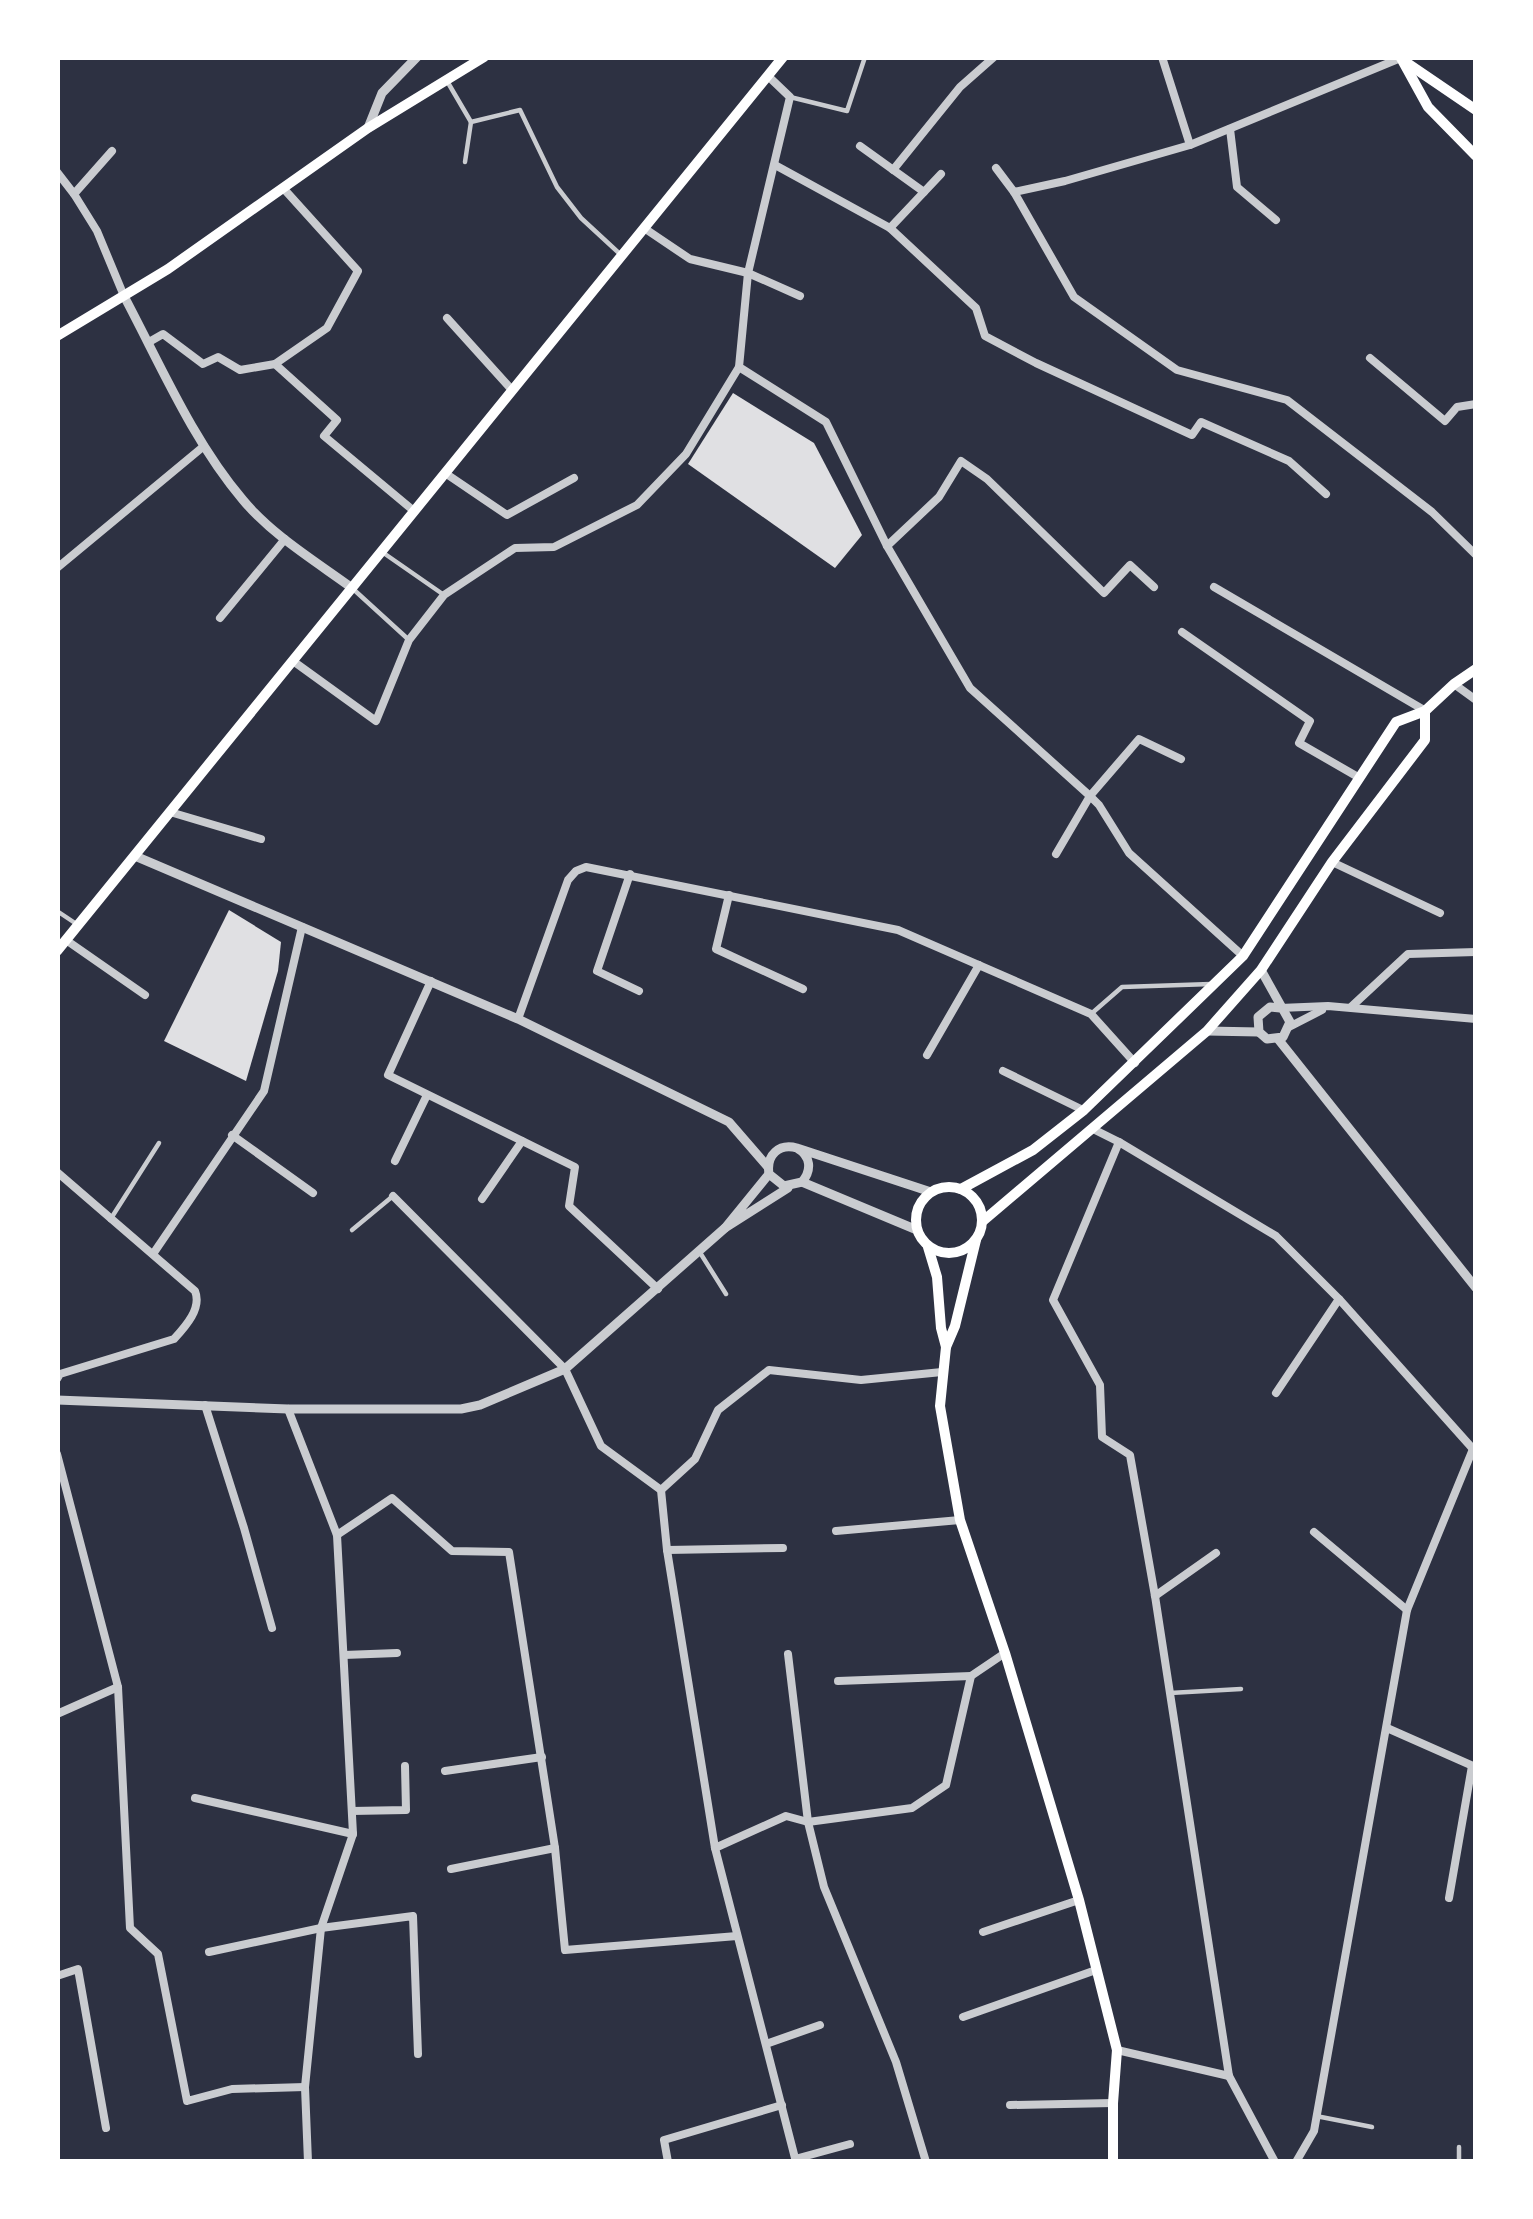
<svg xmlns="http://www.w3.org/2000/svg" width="1533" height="2219" font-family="'Work Sans',sans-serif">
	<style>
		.building { fill: #e0e0e3 }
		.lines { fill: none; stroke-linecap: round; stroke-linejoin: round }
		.service { stroke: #caccd0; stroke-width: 4.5 }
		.minor { stroke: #caccd0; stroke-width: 8 }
		.tertiary { stroke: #caccd0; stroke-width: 9 }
		.secondary { stroke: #fff; stroke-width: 10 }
	</style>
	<rect width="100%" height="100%" fill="#2d3142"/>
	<g class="building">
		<path d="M733,393L814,443L862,535L835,568L688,464Z"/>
		<path d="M229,910L281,942L278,971L246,1081L164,1041Z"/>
	</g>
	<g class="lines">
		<g class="service">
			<path d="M546,57H565"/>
			<path d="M447,81L471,122L520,110L557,187L581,218L621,255"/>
			<path d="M790,97L847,111L865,57"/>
			<path d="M465,162L471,122"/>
			<path d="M385,554L444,595"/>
			<path d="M352,588L409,640"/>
			<path d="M57,911L78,925"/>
			<path d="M1091,1014L1122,987L1211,984"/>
			<path d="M110,1220L159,1143"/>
			<path d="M352,1230L393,1196"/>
			<path d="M699,1251L726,1294"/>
			<path d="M1170,1693L1241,1689"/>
			<path d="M1316,2116L1372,2127"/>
			<path d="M1459,2147V2162"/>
		</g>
		<g class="minor">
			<path d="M1162,57L1190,145"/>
			<path d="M768,76L790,97L748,273L739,367L826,422L887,546L970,688L1090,796L1099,805L1129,853L1243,956"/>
			<path d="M1230,129L1237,187L1276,220"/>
			<path d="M860,146L924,192"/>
			<path d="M112,151L74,194L97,231L124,296"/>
			<path d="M775,165L890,228L976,308L985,336L1036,363L1192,435L1201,422L1289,461L1326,494"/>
			<path d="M996,168L1014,192L1074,297L1177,370L1287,400L1432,512L1476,555"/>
			<path d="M893,170L960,87L994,57"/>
			<path d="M57,172L74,194"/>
			<path d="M284,189L358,271L327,328L275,364L337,420L324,436L414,511"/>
			<path d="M1014,192L1065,181L1190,145L1403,57"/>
			<path d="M644,228L690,259L748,273L800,296"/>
			<path d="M890,228L941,174"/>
			<path d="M447,318L512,390"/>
			<path d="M149,342L163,334L203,364L218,357L240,370L275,364"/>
			<path d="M1370,358L1445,421L1457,407L1476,404"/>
			<path d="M445,473L507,515L574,478"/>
			<path d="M887,546L939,497L961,461L987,479L1104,593L1130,565L1154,587"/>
			<path d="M57,568L204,446"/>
			<path d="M1214,587L1424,710"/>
			<path d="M220,618L285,539"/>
			<path d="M1182,632L1310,721L1299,743L1358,777"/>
			<path d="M293,661L376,721L409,640L444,595L515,548L554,547L637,505L686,454L739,367"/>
			<path d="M1454,684L1476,700"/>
			<path d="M170,812L261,839"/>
			<path d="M1056,854L1090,796L1139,739L1181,759"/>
			<path d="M1332,862L1440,913"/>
			<path d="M630,874L597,971L639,991"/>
			<path d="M729,895L716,949L803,989"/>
			<path d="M66,940L145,995"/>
			<path d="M431,981L388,1075L575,1167L569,1206L658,1289"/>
			<path d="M1351,1007L1408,954L1476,952"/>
			<path d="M1280,1008L1328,1006L1476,1019"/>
			<path d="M518,1019L568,880L576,871L586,867L898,930L1091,1014L1135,1063"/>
			<path d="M1289,1027L1322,1010"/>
			<path d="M927,1055L979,965"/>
			<path d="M1003,1071L1083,1110"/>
			<path d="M1093,1129L1119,1142L1276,1236L1339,1299L1473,1449"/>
			<path d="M232,1135L313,1193"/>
			<path d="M1119,1142L1053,1300L1100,1385L1102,1437L1130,1455L1155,1596L1229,2076L1275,2162"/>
			<path d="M395,1161L427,1095"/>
			<path d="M57,1172L195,1291C202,1308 186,1326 174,1339L60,1374L57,1379"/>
			<path d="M393,1196L565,1369L601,1446L661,1490L667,1550L715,1848L796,2162"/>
			<path d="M482,1199L522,1141"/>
			<path d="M153,1254L264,1091L302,927"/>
			<path d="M1276,1393L1339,1299"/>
			<path d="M205,1405L244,1528L272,1628"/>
			<path d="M288,1409L337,1535L353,1834L321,1928L305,2087L308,2162"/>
			<path d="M57,1454L118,1687L130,1928L158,1954L187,2101L232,2089L305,2087"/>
			<path d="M661,1490L695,1459L718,1410L769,1370L861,1380L942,1372"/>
			<path d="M836,1531L960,1520"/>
			<path d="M1314,1532L1407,1610"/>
			<path d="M337,1535L392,1498L452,1551L509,1552L555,1848L565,1950L737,1936"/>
			<path d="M667,1550L783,1548"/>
			<path d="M1155,1596L1216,1553"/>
			<path d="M788,1654L808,1822L824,1887L896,2062L926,2162"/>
			<path d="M344,1655L397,1653"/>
			<path d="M838,1681L971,1676"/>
			<path d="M57,1714L118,1687"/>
			<path d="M1387,1728L1473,1766"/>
			<path d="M445,1771L542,1757"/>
			<path d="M195,1798L353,1834"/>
			<path d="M352,1811L406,1810L405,1766"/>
			<path d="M715,1848L786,1816L808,1822L912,1808L946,1785L971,1676L1005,1653"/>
			<path d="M451,1869L555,1848"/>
			<path d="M1449,1898L1472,1766"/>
			<path d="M983,1932L1079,1900"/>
			<path d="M209,1952L321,1928L413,1916L418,2054"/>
			<path d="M57,1976L78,1969L106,2128"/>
			<path d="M963,2017L1096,1970"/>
			<path d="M766,2044L820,2025"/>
			<path d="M1117,2050L1229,2076"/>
			<path d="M1010,2105L1113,2103"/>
			<path d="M795,2159L850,2144"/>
			<path d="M668,2162L664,2140L782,2105"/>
			<path d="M1296,2162L1314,2131L1407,1610L1473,1449"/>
		</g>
		<g class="tertiary">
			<path d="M368,128L382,93L417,57"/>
			<path d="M125,298C161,366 193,441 243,500C272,535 315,561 352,588"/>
			<path d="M135,856L518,1019L729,1122L768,1167"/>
			<path d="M1261,970L1290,1022L1283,1037L1267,1039L1259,1032L1258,1017L1270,1007L1280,1008"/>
			<path d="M1207,1031L1259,1032"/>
			<path d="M1278,1039L1476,1288"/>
			<path d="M797,1148C811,1156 812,1170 802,1182L784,1186L769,1174C766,1155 779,1143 797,1148L931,1192"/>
			<path d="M769,1174L725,1228L788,1188"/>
			<path d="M802,1182L917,1230"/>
			<path d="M57,1400L288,1409H461L480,1405L565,1369L725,1228"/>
		</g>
		<g class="secondary">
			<path d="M1401,58L1428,107L1476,156"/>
			<path d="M1407,63L1476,110"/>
			<path d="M57,336L168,269L368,128L484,57"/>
			<path d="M57,951L783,57"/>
			<circle cx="949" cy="1220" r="33"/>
			<path d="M961,1189L1033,1150L1084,1110L1243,956L1396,722L1425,711L1454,684L1476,669"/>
			<path d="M983,1221L1207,1031L1261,970L1332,862L1425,740V711"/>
			<path d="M928,1247L937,1277L941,1328L946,1347L955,1326L976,1240"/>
			<path d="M946,1347L940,1406L960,1520L1005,1653L1079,1900L1117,2050L1113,2103V2162"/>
		</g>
	</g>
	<rect width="1533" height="2219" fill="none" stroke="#ffffff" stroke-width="120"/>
</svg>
